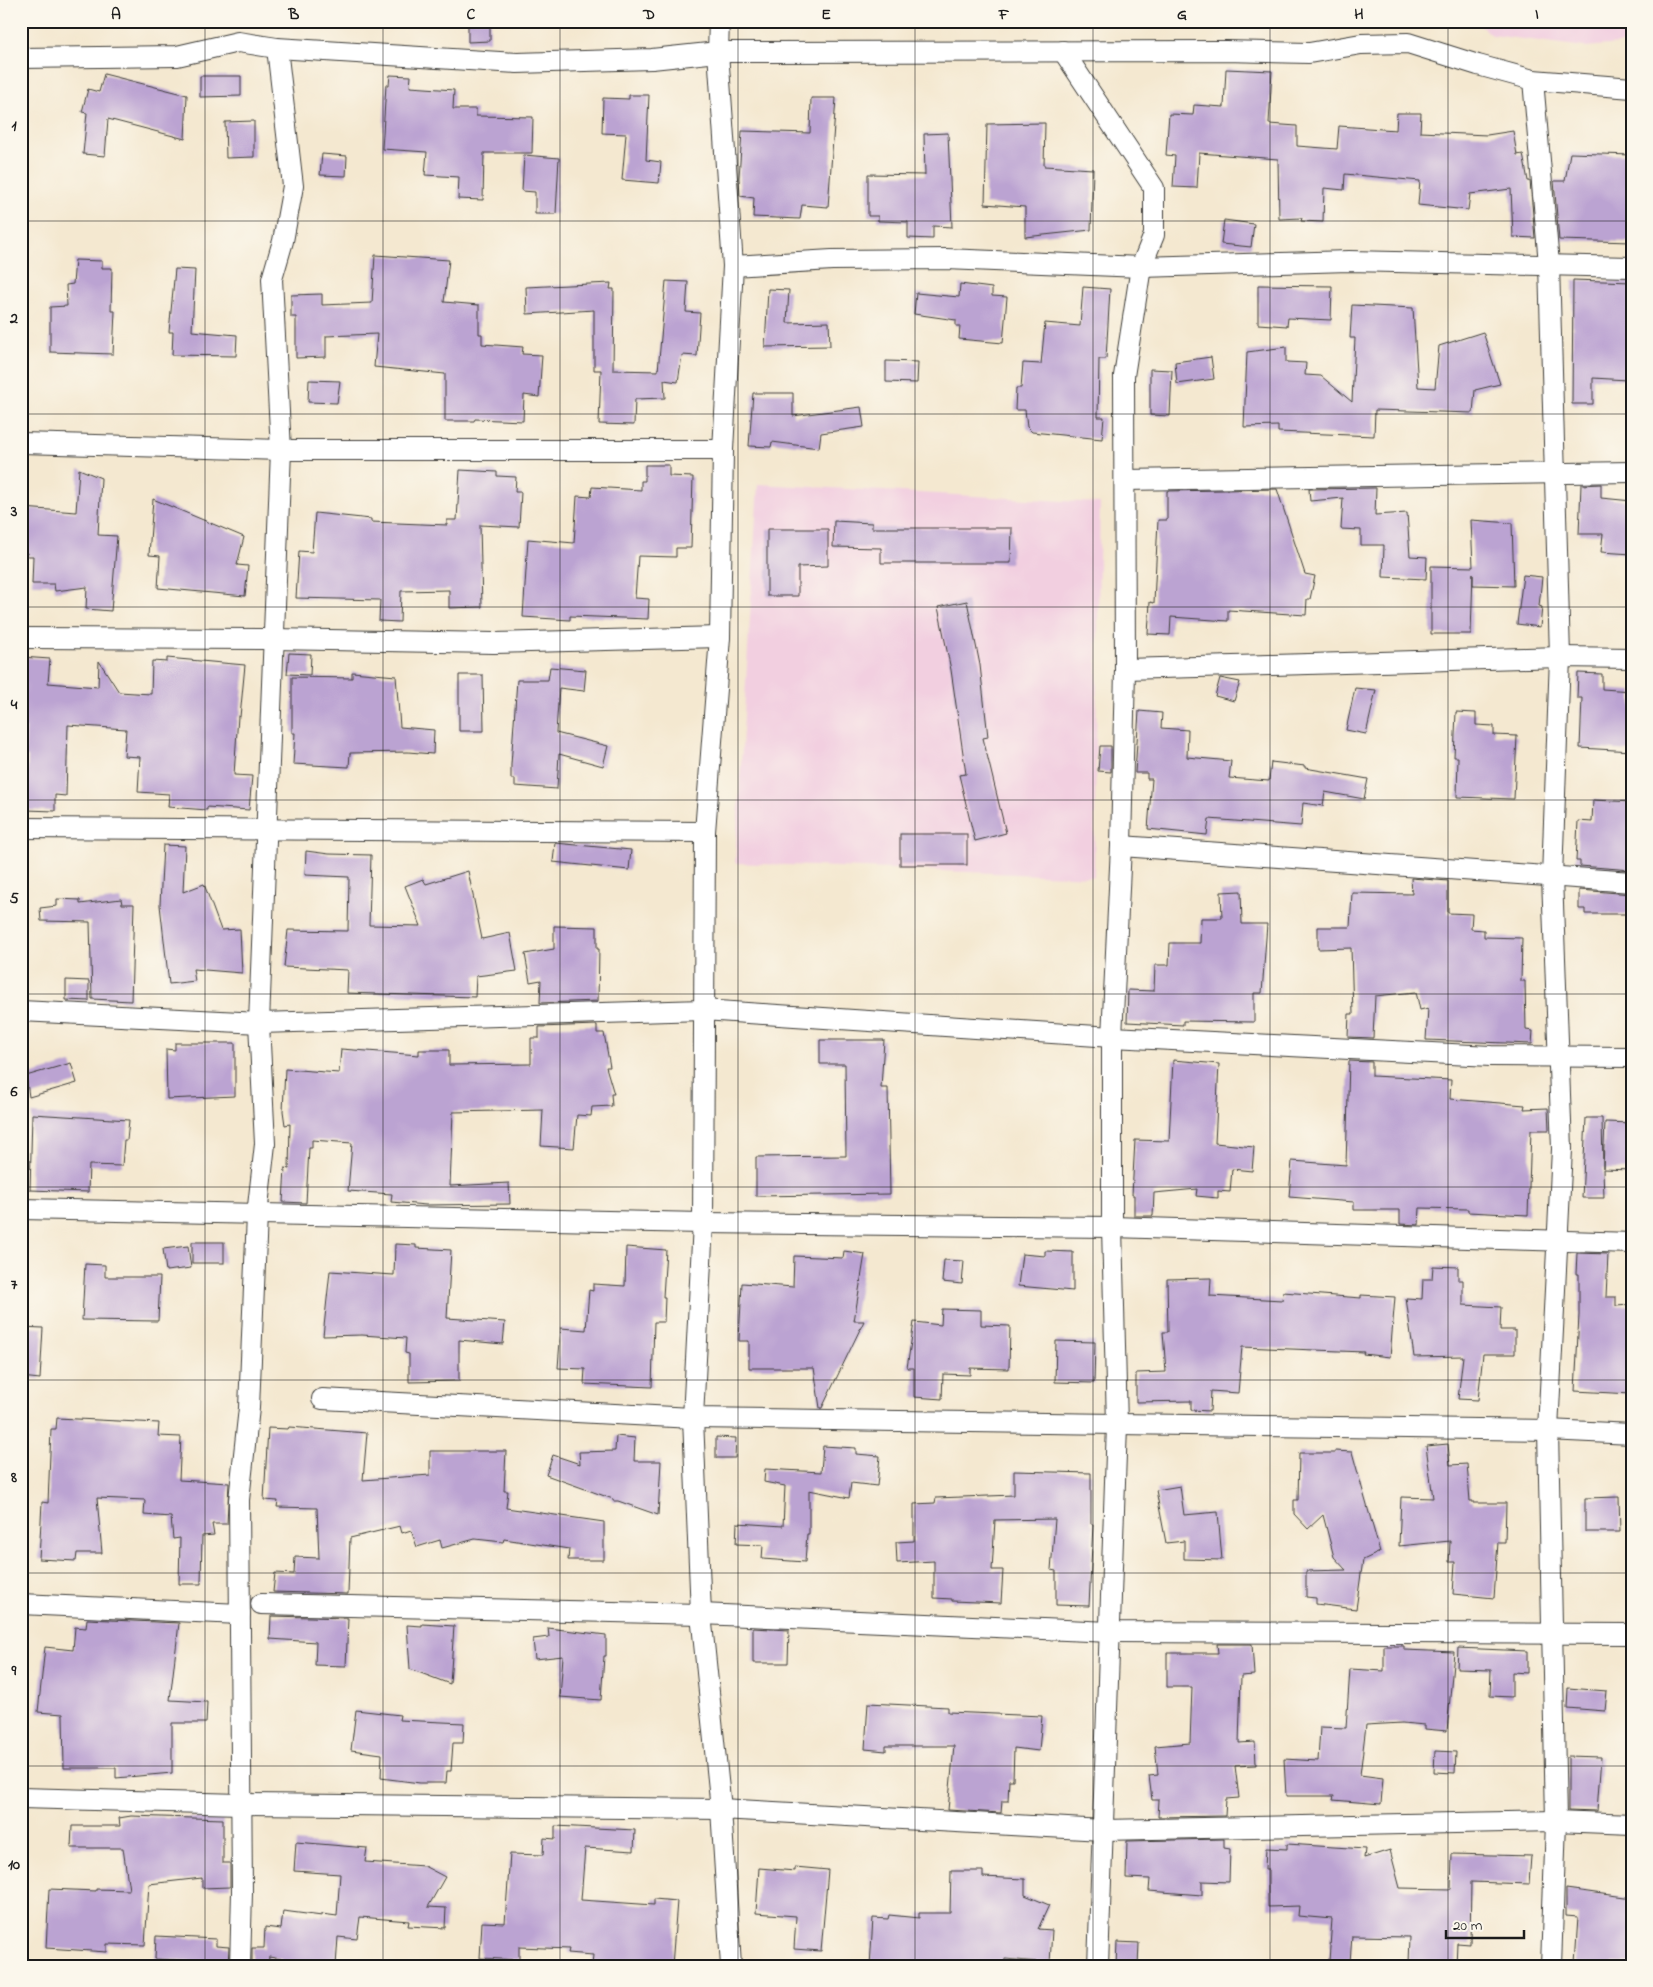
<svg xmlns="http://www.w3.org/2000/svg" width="1653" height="1987" font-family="'Indie Flower',sans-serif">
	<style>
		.built { fill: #f2cfe0 }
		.building { fill: #bba3d2 }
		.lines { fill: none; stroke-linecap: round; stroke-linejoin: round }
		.minor-casing { stroke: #3c3b37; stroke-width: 22 }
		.minor { stroke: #fff; stroke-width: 20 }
		.grid { fill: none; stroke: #1c1c1c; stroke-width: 1; stroke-opacity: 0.55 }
		.neatline { fill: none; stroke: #1c1c1c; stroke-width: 2 }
		.grid-label { font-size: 16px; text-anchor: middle; font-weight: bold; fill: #1c1c1c }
	</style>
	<rect width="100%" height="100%" fill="#fbf7ec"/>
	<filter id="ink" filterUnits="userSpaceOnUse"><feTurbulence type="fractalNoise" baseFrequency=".02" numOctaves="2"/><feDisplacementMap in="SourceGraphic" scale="10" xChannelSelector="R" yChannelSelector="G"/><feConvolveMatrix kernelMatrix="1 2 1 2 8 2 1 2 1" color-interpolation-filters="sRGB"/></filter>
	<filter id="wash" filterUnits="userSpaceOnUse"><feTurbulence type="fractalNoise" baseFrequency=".0096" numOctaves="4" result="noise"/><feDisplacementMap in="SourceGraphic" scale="20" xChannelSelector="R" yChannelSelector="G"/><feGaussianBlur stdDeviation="1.12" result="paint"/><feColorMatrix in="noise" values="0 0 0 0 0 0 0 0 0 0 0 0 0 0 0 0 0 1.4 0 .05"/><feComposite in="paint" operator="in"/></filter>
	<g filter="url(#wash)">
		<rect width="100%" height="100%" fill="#f4e8d0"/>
		<g class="built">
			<path d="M1474,21H1632V43L1585,47L1492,35Z"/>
			<path d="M758,484L1100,503L1094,877L735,863Z"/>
		</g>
		<g id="blocks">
			<g class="building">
				<path d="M468,21H490V41L468,42Z"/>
				<path d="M1226,69L1272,71L1269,124L1297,126V146L1337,149L1339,126L1396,130L1397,113H1421L1420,132L1487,135L1513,131L1517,155L1523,154L1528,181H1530L1535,238L1513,237L1511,189L1470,194L1468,210L1418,205L1420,181L1345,174L1344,190L1324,188L1323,222L1301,221L1302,218L1279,219L1278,159L1199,153L1197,188L1173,187L1175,156L1166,155L1169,114L1193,115L1194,105L1224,107Z"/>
				<path d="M104,74L187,95L185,139L108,119L105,156L83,154L87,113L82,112L88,89L99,92Z"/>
				<path d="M390,75L411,76L410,87L454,90L453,109H476V116L533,117L532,153H484L483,200L458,199L459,177L425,175L427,152L382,149L386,85H389Z"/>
				<path d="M200,76H241V96L200,97Z"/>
				<path d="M629,95H649L646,160L661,162L659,183L622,180L626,134L602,133L603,98L629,99Z"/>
				<path d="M811,98H836L828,207L802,205L800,219L753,217L754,198L740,196L739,178L742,131L810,133Z"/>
				<path d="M254,121V157L226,158L225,122Z"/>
				<path d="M1045,123L1044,166L1093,169L1091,230L1025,237V207L985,204L987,124Z"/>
				<path d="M948,133L952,227L933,226V239L908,238V222L878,221V216H868V174L925,175L924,134Z"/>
				<path d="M1570,153L1632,155V242L1559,240L1554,181H1565Z"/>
				<path d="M322,154L347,156L346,176L320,175Z"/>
				<path d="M524,155L559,158L556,214H535V192L522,191Z"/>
				<path d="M1224,220L1254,224L1251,247L1221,244Z"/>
				<path d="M375,255L449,260L444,302L479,305V334H482V344L523,347L522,354L542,355L539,397L524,395L523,421L475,419L474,421H445V374L374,367L377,334L326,336V357L296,358V317H291V295L322,294V305L372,303Z"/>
				<path d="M75,260L102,261V268H112L111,311H115L113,354L50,352V307L67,306L66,285L73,284Z"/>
				<path d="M175,269L195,270L192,331L237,335L236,356L172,355L173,332H169Z"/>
				<path d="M1573,280L1632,282V356H1628L1627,380L1593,378V404H1572Z"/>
				<path d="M666,281L688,282L686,312L700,313L697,356L682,355L678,382L664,380L665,398L635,399L634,425L599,424L601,370H594V310L527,314L526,287L611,283L610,289H614L613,370L658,371Z"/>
				<path d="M960,284L992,288V296L1007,297L1003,343L959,339L960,326H956V320L914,314L916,293L959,297Z"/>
				<path d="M1258,285L1332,286L1331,320L1288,318L1287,326L1258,324Z"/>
				<path d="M1083,287L1110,289L1106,359H1099L1098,417H1104L1102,439L1032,432L1027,427L1025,410H1015L1016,388H1021L1023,363L1041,364L1045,323L1080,326Z"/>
				<path d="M768,289L789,290L787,323L829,322L830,346L765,347Z"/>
				<path d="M1352,305L1413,308L1418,387L1435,388L1439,346L1483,332L1500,384L1475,390L1473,413L1375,410L1374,436L1278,432V426L1244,427L1247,352L1286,347V362L1306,363L1305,375L1321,376L1352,402L1355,338H1350Z"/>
				<path d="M1211,357L1214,379L1177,384L1175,362Z"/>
				<path d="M886,361L918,362L917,383L886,382Z"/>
				<path d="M1150,369L1172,370L1170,416L1150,415Z"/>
				<path d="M309,380L340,381L337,403L308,402Z"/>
				<path d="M753,393H793V416L861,407L864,427L821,433L819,448L772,442L771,447L749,446Z"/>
				<path d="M645,465H669V476L693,477L691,548H676V557L638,556L635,598L649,599L648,619L570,616V620L523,617L528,539L574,543L577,496L591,497L592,487L641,490V481H645Z"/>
				<path d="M79,469L101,478L98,535L117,536L111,611L86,609L87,587L55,591L54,584H32L33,556H27V553L22,552L23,508L76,512Z"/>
				<path d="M460,470L497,472V476L516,477L515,492H521L519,527L480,525L482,607L449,608V590L401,591L400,622L379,621L380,600L296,598L299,551L312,552L315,513L371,519V522L447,525V520H457Z"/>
				<path d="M1601,484V498L1632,501V554L1601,552L1603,534H1579L1581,485Z"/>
				<path d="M1376,488L1375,515L1407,513L1410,556L1427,557L1426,579L1383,577L1384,545H1361V530L1341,529L1343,498L1310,501L1309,489Z"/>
				<path d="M1277,489L1305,574L1315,576L1310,599H1307L1306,615L1228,610V621L1171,617L1170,635L1148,634L1150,602L1154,603L1158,520H1167V491Z"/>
				<path d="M153,499L244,537L237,565L248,566L245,596L158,588L160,556L149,555Z"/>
				<path d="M1471,520L1512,523L1514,586L1473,585V573L1471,634H1431V566L1473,567Z"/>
				<path d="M834,521L872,523V528H1012L1011,563H881V548L833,547Z"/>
				<path d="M767,529H828V566L798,567V596H767Z"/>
				<path d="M1523,575L1542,577L1539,606L1542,607L1540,627L1517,624Z"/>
				<path d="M967,601L980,665L988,737L983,738L1006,833L975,841L959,775L966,774L951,670L938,607Z"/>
				<path d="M289,653L311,654L310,675L287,674Z"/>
				<path d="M21,657L50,659L48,683L98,687L99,661L119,692L151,694L152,661L167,662V658L245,665L240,717L238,716L234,775L252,776L249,810L207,807V810L168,807L169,794L138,792L140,757L124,756L126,729L68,725L66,796L55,795V811L26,810L28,757H25L26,728H21L24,678H21Z"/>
				<path d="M550,667L586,670L584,691L559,688L556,733L608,746L603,766L559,754L557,789L515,786V779H511V765L517,680H548Z"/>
				<path d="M352,672L396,676L400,727L434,730L433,754L408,752L350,753L349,767L293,764L295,733H292V677L352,678Z"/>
				<path d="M1578,673L1602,674V689L1632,691V751L1580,748L1582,698H1577Z"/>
				<path d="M459,675H483L484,731H459Z"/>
				<path d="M1220,678L1240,682L1234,701L1215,696Z"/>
				<path d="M1355,688L1376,690L1366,734L1346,730Z"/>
				<path d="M1139,711L1162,713L1161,728L1188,730L1187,757L1231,761L1229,778L1269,781L1271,762L1305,766V768L1368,779L1364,799L1325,792L1323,806L1303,803L1301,826L1209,819L1207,835L1148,829L1152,779H1147V773H1135Z"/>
				<path d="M1456,712L1476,713V725L1494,726V735L1517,736L1514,799L1457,797L1458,757H1454Z"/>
				<path d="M1100,746H1111V772L1098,771Z"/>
				<path d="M1593,800L1632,802V870L1580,866V861H1576L1578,821L1592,822Z"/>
				<rect x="900" y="834" width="67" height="31"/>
				<path d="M555,843L631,850L629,870L553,862Z"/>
				<path d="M163,845L185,846L183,892L204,884L221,930L240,929L242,973L193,969L195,981L169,984L160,905Z"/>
				<path d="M306,851L329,854L371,855L369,925L421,926L405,886L423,879L426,884L468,871L482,939L510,933L517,971L476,976L475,997L347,993L348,970L284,967L288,930L348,931L349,877L305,875Z"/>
				<path d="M1411,878L1448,881V913L1472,914L1471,929L1484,930V937L1522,938L1521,981H1525L1526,1030L1533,1031L1532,1044L1426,1040L1428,1008L1420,1010L1416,992L1375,996L1373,1038L1348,1037L1349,1014H1353L1351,948L1318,949V927H1350L1352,893L1412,894Z"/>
				<path d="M1579,890L1632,894V914H1585V909H1579Z"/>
				<path d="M1241,891L1242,924H1267L1262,993H1254V1022L1183,1021V1025L1127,1022L1128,990L1154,991L1155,965H1169L1170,943H1200L1201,918H1222L1221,892Z"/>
				<path d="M57,899L80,900V904L121,899L122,904H134L131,1001L92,999L90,922L41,921L40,908L57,906Z"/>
				<path d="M554,926L597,927V949H599L598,1001L540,1003L541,980L530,982L525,954L554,949Z"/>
				<path d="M66,980L89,981V1001L66,1000Z"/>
				<path d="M597,1025V1033H604L610,1067H606L614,1094H611L612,1106L592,1107L591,1116L577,1115L574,1148L541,1146L543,1110L453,1112L450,1186L509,1183L510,1204L426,1205L391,1202L392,1194L348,1191L352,1143L312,1140V1148H309L306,1203L283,1202L285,1168L289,1169L290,1124L285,1125L283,1111L285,1069L339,1073L341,1049L419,1055V1050H449V1065L531,1064V1038H539V1027Z"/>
				<path d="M820,1040H884L881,1088H888L890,1194L756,1196V1157L846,1156L845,1064H820Z"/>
				<path d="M175,1043H235V1096L167,1099L166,1049L175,1050Z"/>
				<path d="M1173,1060L1219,1064L1215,1143L1254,1147L1252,1171L1232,1169L1230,1192L1218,1191V1198L1196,1196L1197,1189L1154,1193L1153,1216H1134V1195H1132L1135,1140L1169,1141Z"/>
				<path d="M1349,1061L1372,1062V1076L1451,1080L1450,1099L1525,1105L1524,1109L1548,1108L1549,1130H1531L1528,1215L1468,1212V1209L1420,1208L1419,1225L1400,1224V1210H1354V1202L1289,1197L1292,1161L1346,1165Z"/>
				<path d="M71,1063L77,1083L29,1097L26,1076Z"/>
				<path d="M32,1114L129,1120L127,1140H124L122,1166L89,1165L88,1192L30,1190Z"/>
				<path d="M1586,1118H1602L1603,1168L1605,1122L1632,1123L1631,1170L1603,1169L1604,1198H1582Z"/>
				<rect x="192" y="1242" width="32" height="21"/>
				<path d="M395,1244L416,1245V1248L451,1250L447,1318L505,1322L503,1344L459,1340V1381L409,1382V1354L405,1353L406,1338L362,1335L323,1336L330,1271L394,1275Z"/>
				<path d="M188,1246L191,1268L166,1271L163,1249Z"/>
				<path d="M626,1247L666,1250L663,1297H665L664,1322H654L652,1387L584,1384L585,1369L558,1368L561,1328L586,1330L589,1290L593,1291V1284L625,1286Z"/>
				<path d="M844,1251L865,1254L854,1321H864L822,1408H820L814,1368H749V1341H739L742,1283L793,1287L794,1256L843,1258Z"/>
				<path d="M1045,1251L1073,1252V1291L1018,1286L1022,1254L1045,1256Z"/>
				<path d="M1577,1253L1608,1254L1606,1297H1616V1306L1630,1305L1632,1394L1575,1391L1579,1315V1274H1576Z"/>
				<path d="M944,1260L964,1261L962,1284L942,1282Z"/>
				<path d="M85,1264L105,1265V1277H160L158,1321L82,1320Z"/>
				<path d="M1433,1266L1458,1267V1280H1463V1305L1501,1307L1500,1330H1515V1354H1483L1478,1400L1458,1399L1463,1356L1414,1357L1406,1298L1422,1299L1423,1279H1432Z"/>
				<path d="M1211,1278L1210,1296L1282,1300L1283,1292L1361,1298V1295L1395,1297L1390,1357L1363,1354L1364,1352L1242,1347L1238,1393L1211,1391L1210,1411L1191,1410V1401L1136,1402V1373L1166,1372L1163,1332H1168L1167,1279Z"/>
				<path d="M942,1309L981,1310V1325L1010,1326L1009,1369L970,1368V1375L943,1374L942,1399L914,1397V1368H907L914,1322L941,1325Z"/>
				<path d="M21,1327L43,1328L40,1379L21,1377Z"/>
				<path d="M1056,1341L1095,1342L1094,1383L1055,1382Z"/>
				<path d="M57,1418L159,1423L158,1436L181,1437L179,1480L229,1483L227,1524H212L214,1535L202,1536L201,1584H179L180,1538L173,1539L171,1517L144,1515L145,1500L97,1498L102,1553H77L76,1561L39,1559L42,1502L48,1503L51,1429H56Z"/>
				<path d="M289,1427L367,1433L363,1480L430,1475V1451H506L504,1491H508L506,1508L604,1522V1560H568L569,1549L504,1539L503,1542L475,1539L442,1548L440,1540L417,1547L411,1530L402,1533L400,1526L350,1538L348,1594L273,1592L275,1573L294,1574L295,1557L319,1558L317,1508L277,1507L278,1501L264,1500L268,1428L288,1429Z"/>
				<path d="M616,1436L635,1438L634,1461H661L658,1515L618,1501H613V1499L546,1475L553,1455L580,1464L579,1452L615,1451Z"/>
				<path d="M716,1437L736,1438L735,1458H716Z"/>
				<path d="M1448,1444L1450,1465L1467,1464L1470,1501H1473V1503H1506L1505,1542H1498L1494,1598L1453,1594L1455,1562H1449L1450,1541L1399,1546L1401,1497L1433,1498L1426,1446Z"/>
				<path d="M823,1446L856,1448V1454L880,1456L877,1486L851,1483L849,1498L809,1490V1534H807L805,1562L762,1559L763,1545L736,1544L737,1523L783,1526L785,1486L764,1482L765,1469L821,1472Z"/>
				<path d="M1335,1451L1352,1452L1380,1552L1363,1560L1356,1609L1316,1604V1598L1306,1597V1571L1346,1570L1334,1557L1323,1515L1308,1529L1294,1514V1500H1298L1299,1453H1335Z"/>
				<path d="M1014,1471L1091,1473V1524H1093L1089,1606L1056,1605V1571L1051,1570L1055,1519L995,1520L992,1570H1003L1001,1603L952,1601V1599L934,1598V1561L897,1563L896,1542L914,1541V1504L935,1503L936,1498L1014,1495Z"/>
				<path d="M1180,1486L1184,1515L1218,1512L1222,1560L1184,1559V1541L1166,1543L1156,1490Z"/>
				<path d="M1619,1497L1620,1532H1585V1498Z"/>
				<path d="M271,1616L348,1618L346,1666L315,1665L316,1642L270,1639Z"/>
				<path d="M87,1619L179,1623L170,1700L207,1702L206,1723H172V1773L116,1778V1768H64L63,1714L38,1712L45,1647L73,1650L75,1627L86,1628Z"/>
				<path d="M422,1624L454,1626L450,1684L410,1669L407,1625L422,1626Z"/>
				<path d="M548,1628L606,1635V1656H604L601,1700L560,1697L563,1656L535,1659L533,1639L549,1637Z"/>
				<path d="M753,1628L789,1630L788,1663H753Z"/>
				<path d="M1217,1644H1252L1254,1675L1241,1676L1239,1743L1255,1742L1256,1765L1235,1766L1239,1798L1226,1799L1225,1816L1158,1817L1159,1800H1152L1149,1776L1158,1775L1155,1746L1190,1743L1192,1687H1167V1653H1218Z"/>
				<path d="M1384,1646H1404V1650L1454,1652L1447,1731L1425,1729V1725L1402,1723L1366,1725L1360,1775L1383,1778L1381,1804L1333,1800L1334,1796H1286L1284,1759L1318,1761L1320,1727L1346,1728L1350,1669L1384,1671Z"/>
				<path d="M1458,1648L1527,1651V1673L1512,1672V1697L1490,1696L1491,1670L1457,1669Z"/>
				<path d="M1568,1688L1607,1691L1605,1711L1567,1708Z"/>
				<path d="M868,1703L948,1707V1712L1042,1716L1039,1751L1014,1748L1013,1780H1009L1008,1801H1002L1001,1813L948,1810L954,1746H886V1751L865,1749Z"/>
				<path d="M356,1710L400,1715L399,1720L464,1723L463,1743H453L451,1771H447L446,1783H420L381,1778L382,1754L351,1750Z"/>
				<path d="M1435,1751L1456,1752L1455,1773L1434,1772Z"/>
				<path d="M1568,1756L1601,1757L1597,1811L1568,1810Z"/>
				<path d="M131,1816L223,1819V1863H230V1887L202,1888V1878L149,1884L145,1945L107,1944V1952L46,1948L49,1889L96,1891V1889L129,1890L123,1848H71L72,1826H120L119,1818Z"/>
				<path d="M555,1826L635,1830L634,1851L585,1848L581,1900L654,1905V1899L677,1901L672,1966H592L593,1955L568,1953L569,1949L519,1947V1960L480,1958L482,1922L505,1923L510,1854L543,1855L544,1838L555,1839Z"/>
				<path d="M1224,1839V1848L1230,1849L1229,1882L1202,1881V1895L1149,1891L1150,1879L1126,1878L1127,1841Z"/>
				<path d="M296,1842L367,1848L365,1862L424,1866L445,1877L428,1907L446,1908L445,1928L408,1926L409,1921L360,1917L357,1939L338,1937L336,1966H281V1959L269,1957L268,1966H252V1948H264L265,1927L281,1929L283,1911L322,1916V1914L337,1916L340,1874L294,1871Z"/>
				<path d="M1287,1844L1365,1849L1364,1858L1390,1850L1400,1888L1451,1889L1452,1854L1531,1856L1529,1884L1471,1882L1470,1944L1457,1943L1456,1966L1409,1963L1410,1937L1352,1936L1350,1962L1329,1961L1332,1919L1298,1916L1299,1906L1268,1907V1869H1265L1266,1848L1287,1849Z"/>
				<path d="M795,1867L828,1870L821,1951L794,1949L796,1916L756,1913L759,1868L795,1871Z"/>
				<path d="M951,1871H983V1877L1025,1879V1895L1049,1905L1038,1929L1052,1930L1050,1963L1005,1959L1004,1966H870L873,1918L888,1919L889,1915L919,1918V1913H950Z"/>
				<path d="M1566,1889L1632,1898V1963L1612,1962L1611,1965L1575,1963L1578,1917L1566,1916Z"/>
				<path d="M156,1936L216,1939V1946L229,1947L228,1966H191V1961L155,1959Z"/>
				<path d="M1117,1942L1139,1943L1138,1966H1116Z"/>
			</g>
		</g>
	</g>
	<g filter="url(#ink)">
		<use href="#blocks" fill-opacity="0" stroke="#3c3b37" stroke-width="1"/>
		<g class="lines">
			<g class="minor-casing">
				<g id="minor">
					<path d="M719,21L718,52L733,266L723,450L720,637L705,832L703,1223L693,1418L701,1614L721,1809L731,1966"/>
					<path d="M1063,51L1154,188V235L1141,267L1124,376L1125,669L1121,846L1112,1037V1227L1117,1425L1098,1966"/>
					<path d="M21,58L177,56L238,42L277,48L517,63L652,59L718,52L1225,51L1309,53L1361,44L1408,43L1478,65L1533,80L1632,88"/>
					<path d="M1533,80L1549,264L1560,657L1552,877L1562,1149L1548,1430L1556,1821L1551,1966"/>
					<path d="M733,266L832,260L946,259L1141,267L1349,261L1632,267"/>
					<path d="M21,443L281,450H723"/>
					<path d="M1125,480L1632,472"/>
					<path d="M21,638L274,639L494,643L720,637"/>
					<path d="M1125,669L1560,657L1632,658"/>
					<path d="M21,828L705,832"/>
					<path d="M1121,846L1632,882"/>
					<path d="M21,1011L260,1023L703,1010L1112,1037L1491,1056L1632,1057"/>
					<path d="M21,1209L703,1223L1112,1227L1632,1243"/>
					<path d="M322,1399L693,1418L1548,1430L1632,1434"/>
					<path d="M21,1604L240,1614"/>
					<path d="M261,1604L701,1614L1110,1632L1632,1634"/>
					<path d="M21,1798L241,1804L721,1809L1103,1830L1556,1821L1632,1824"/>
					<path d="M240,1966L242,1892L239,1500L249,1408L257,1215L265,1144L259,1023L281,450L272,279L283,241L293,186L277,48"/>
				</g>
			</g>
			<use href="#minor" class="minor"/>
		</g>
	</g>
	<path class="grid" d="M205,21V1966M383,21V1966M560,21V1966M738,21V1966M915,21V1966M1093,21V1966M1270,21V1966M1448,21V1966M21,221H1632M21,414H1632M21,607H1632M21,800H1632M21,994H1632M21,1187H1632M21,1380H1632M21,1573H1632M21,1766H1632"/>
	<rect width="1653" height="1987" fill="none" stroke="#fbf7ec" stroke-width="55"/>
	<path d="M1446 1930v8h78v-8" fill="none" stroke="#1c1c1c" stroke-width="2.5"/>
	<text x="1453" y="1930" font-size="15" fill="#1c1c1c" stroke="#fbf7ec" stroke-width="4" paint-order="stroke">20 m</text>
	<rect x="28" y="28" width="1598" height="1932" class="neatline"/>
	<g class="grid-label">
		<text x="116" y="19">A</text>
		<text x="294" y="19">B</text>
		<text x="471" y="19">C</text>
		<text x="649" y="19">D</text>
		<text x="826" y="19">E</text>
		<text x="1004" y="19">F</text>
		<text x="1182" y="19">G</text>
		<text x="1359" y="19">H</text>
		<text x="1537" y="19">I</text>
		<text x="14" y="130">1</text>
		<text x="14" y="323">2</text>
		<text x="14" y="516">3</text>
		<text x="14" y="709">4</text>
		<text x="14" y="903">5</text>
		<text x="14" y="1096">6</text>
		<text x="14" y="1289">7</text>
		<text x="14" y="1482">8</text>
		<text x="14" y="1675">9</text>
		<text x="14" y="1869">10</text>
	</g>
</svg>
